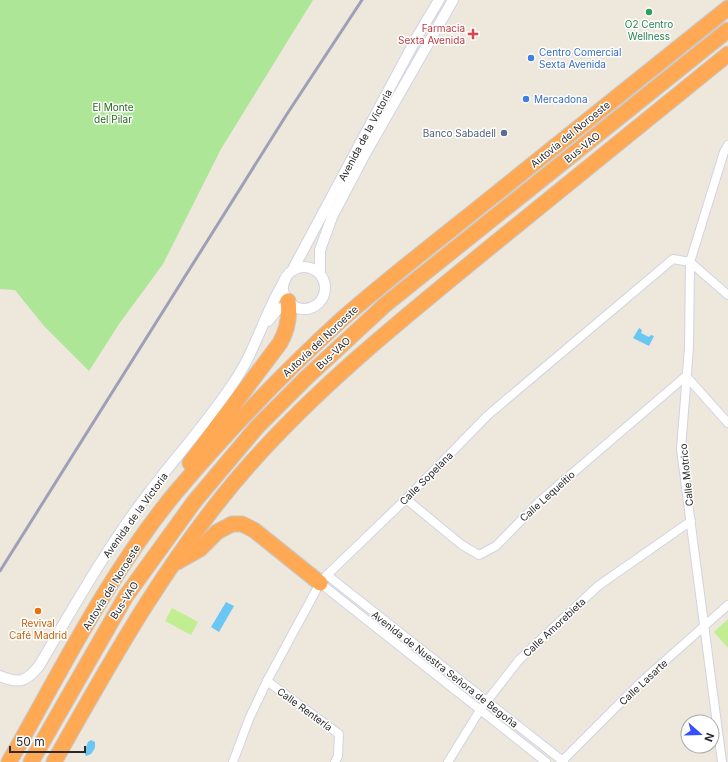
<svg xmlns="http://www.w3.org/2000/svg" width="728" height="762" font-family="Inter,sans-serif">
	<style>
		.green { fill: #ace696 }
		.pitch { fill: #c1ee91 }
		.water { fill: #6ac7f4 }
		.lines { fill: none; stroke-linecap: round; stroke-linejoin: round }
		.minor-casing { stroke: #d1d3e4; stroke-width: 10 }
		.tertiary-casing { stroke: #d1d3e4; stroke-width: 12 }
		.motorway-casing { stroke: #c8c8c8; stroke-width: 17 }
		.minor { stroke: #fff; stroke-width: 8 }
		.tertiary { stroke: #fff; stroke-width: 10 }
		.motorway { stroke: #ffa955; stroke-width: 15 }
		.rail { stroke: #9ea0b6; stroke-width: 3 }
		.leisure-dot { fill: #2e9e5b; stroke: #fff; stroke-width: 1.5 }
		.health-dot { fill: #e0444e; stroke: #fff; stroke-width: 1.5 }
		.shop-dot { fill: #3f7fe0; stroke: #fff; stroke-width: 1.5 }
		.service-dot { fill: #5c6f8a; stroke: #fff; stroke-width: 1.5 }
		.food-dot { fill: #e8710a; stroke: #fff; stroke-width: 1.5 }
		.labels { text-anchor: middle; stroke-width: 3; stroke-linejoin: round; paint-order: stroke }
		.leisure-label { font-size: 10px; fill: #27864d; stroke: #fff }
		.health-label { font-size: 10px; fill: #be3a42; stroke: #fff; text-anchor: end }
		.shop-label { font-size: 10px; fill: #366cbe; stroke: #fff; text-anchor: start }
		.park-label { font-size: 10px; fill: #236b17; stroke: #fff }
		.service-label { font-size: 10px; fill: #4e5e75; stroke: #fff; text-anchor: end }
		.street-label { font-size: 10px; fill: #2a2a2a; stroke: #fff }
		.food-label { font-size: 10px; fill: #c56008; stroke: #fff }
	</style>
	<rect width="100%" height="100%" fill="#ede7dc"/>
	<path class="green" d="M0,0H313L221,149L163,264L119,324L89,371L44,326L15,290L0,289Z"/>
	<g class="pitch">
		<path d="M172,608L198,622L191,635L165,621Z"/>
		<path d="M728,619V648L714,632Z"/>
	</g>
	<g class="water">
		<path d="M639,328L642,330L641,333L649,337L651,335L654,336L649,346L633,338Z"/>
		<path d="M226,602L234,606L219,632L211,627Z"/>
		<path d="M91,740L95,742V748L91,754L86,756L84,752L88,742Z"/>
	</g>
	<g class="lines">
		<g class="minor-casing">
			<g id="minor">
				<path d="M406,499L462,545L479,555L496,546L540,501L686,376L728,423"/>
				<path d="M327,575L564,762"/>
				<path d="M320,583L546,762"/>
				<path d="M267,681L339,734L338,756L335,762"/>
				<path d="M233,762L249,719L267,681L320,583L327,575L406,499L488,415L673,259L690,262L728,295"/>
				<path d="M448,762L480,710L519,660L598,586L691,521"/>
				<path d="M561,762L639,684L728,605"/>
				<path d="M722,762L681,449L689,348L690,262L724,152L728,145"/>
			</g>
		</g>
		<g class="tertiary-casing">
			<g id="tertiary">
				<circle cx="304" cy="288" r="21"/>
				<path d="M292,271L417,37L439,0"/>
				<path d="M320,274V250L332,217L365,154L453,0"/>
				<path d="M268,321L278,309L293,305"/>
				<path d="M0,676C19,684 26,682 39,666C73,608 106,549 147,495C175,458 206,424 232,385C255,353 264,314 285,280"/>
			</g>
		</g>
		<g class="motorway-casing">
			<g id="motorway">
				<path d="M190,463L280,343C288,329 290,316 288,301"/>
				<path d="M177,562L200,549L217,532L232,524H242L254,530L320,583"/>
				<path d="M9,762C61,671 109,573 176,492C227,432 282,374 341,320C391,276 445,235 497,193C574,131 651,69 728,8"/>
				<path d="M31,762L126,596L194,502L257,427L307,377L386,304L728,30"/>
				<path d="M54,762C112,659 171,553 250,464C322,383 406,316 489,248C569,183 648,119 728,54"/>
			</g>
		</g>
		<use href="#minor" class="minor"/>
		<use href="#tertiary" class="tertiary"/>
		<use href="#motorway" class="motorway"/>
		<path class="rail" d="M0,571L287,114L362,0"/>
	</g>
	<circle class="leisure-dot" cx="649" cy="12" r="4"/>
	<path class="health-dot" d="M471 28h4v4h4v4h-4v4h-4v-4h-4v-4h4z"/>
	<g class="shop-dot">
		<circle cx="531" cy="58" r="4"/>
		<circle cx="526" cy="99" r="4"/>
	</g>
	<circle class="service-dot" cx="504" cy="133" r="4"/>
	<circle class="food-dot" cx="38" cy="611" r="4"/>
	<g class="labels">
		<g class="leisure-label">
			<text x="649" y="28">O2 Centro<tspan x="649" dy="12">Wellness</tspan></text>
		</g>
		<g class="health-label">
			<text x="465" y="32">Farmacia<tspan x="465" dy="12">Sexta Avenida</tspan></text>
		</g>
		<g class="shop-label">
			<text x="539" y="56">Centro Comercial<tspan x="539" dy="12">Sexta Avenida</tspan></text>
			<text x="534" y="103">Mercadona</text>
		</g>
		<g class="park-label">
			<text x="113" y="111">El Monte<tspan x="113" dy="12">del Pilar</tspan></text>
		</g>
		<g class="service-label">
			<text x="496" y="137">Banco Sabadell</text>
		</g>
		<g class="street-label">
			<text transform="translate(570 134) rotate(-39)" y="4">Autovía del Noroeste</text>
			<text transform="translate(365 135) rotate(-62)" y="4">Avenida de la Victoria</text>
			<text transform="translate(582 147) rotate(-39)" y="4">Bus-VAO</text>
			<text transform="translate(320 341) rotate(-43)" y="4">Autovía del Noroeste</text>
			<text transform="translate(333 353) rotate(-43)" y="4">Bus-VAO</text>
			<text transform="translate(686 475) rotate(-96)" y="4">Calle Motrico</text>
			<text transform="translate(426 478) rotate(-45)" y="4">Calle Sopelana</text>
			<text transform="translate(547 496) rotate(-42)" y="4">Calle Lequeitio</text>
			<text transform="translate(135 515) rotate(-54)" y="4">Avenida de la Victoria</text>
			<text transform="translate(111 587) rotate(-58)" y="4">Autovía del Noroeste</text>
			<text transform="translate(124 600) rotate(-57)" y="4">Bus-VAO</text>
			<text transform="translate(554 627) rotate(-43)" y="4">Calle Amorebieta</text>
			<text transform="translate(445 669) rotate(38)" y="4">Avenida de Nuestra Señora de Begoña</text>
			<text transform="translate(643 682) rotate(-43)" y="4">Calle Lasarte</text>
			<text transform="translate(305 709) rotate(36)" y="4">Calle Rentería</text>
		</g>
		<g class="food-label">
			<text x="38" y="627">Revival<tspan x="38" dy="12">Café Madrid</tspan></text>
		</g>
	</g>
	<g transform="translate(700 734) rotate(110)"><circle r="19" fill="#ffffff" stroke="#aaaaaa"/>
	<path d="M0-3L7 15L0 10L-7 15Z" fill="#3750ff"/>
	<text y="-6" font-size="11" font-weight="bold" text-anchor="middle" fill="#2a2a2a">N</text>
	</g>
	<path d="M10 746v6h75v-6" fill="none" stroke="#2a2a2a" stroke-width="2"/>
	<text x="16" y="746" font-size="12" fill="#2a2a2a" stroke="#ffffff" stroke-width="3" paint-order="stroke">50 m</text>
</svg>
